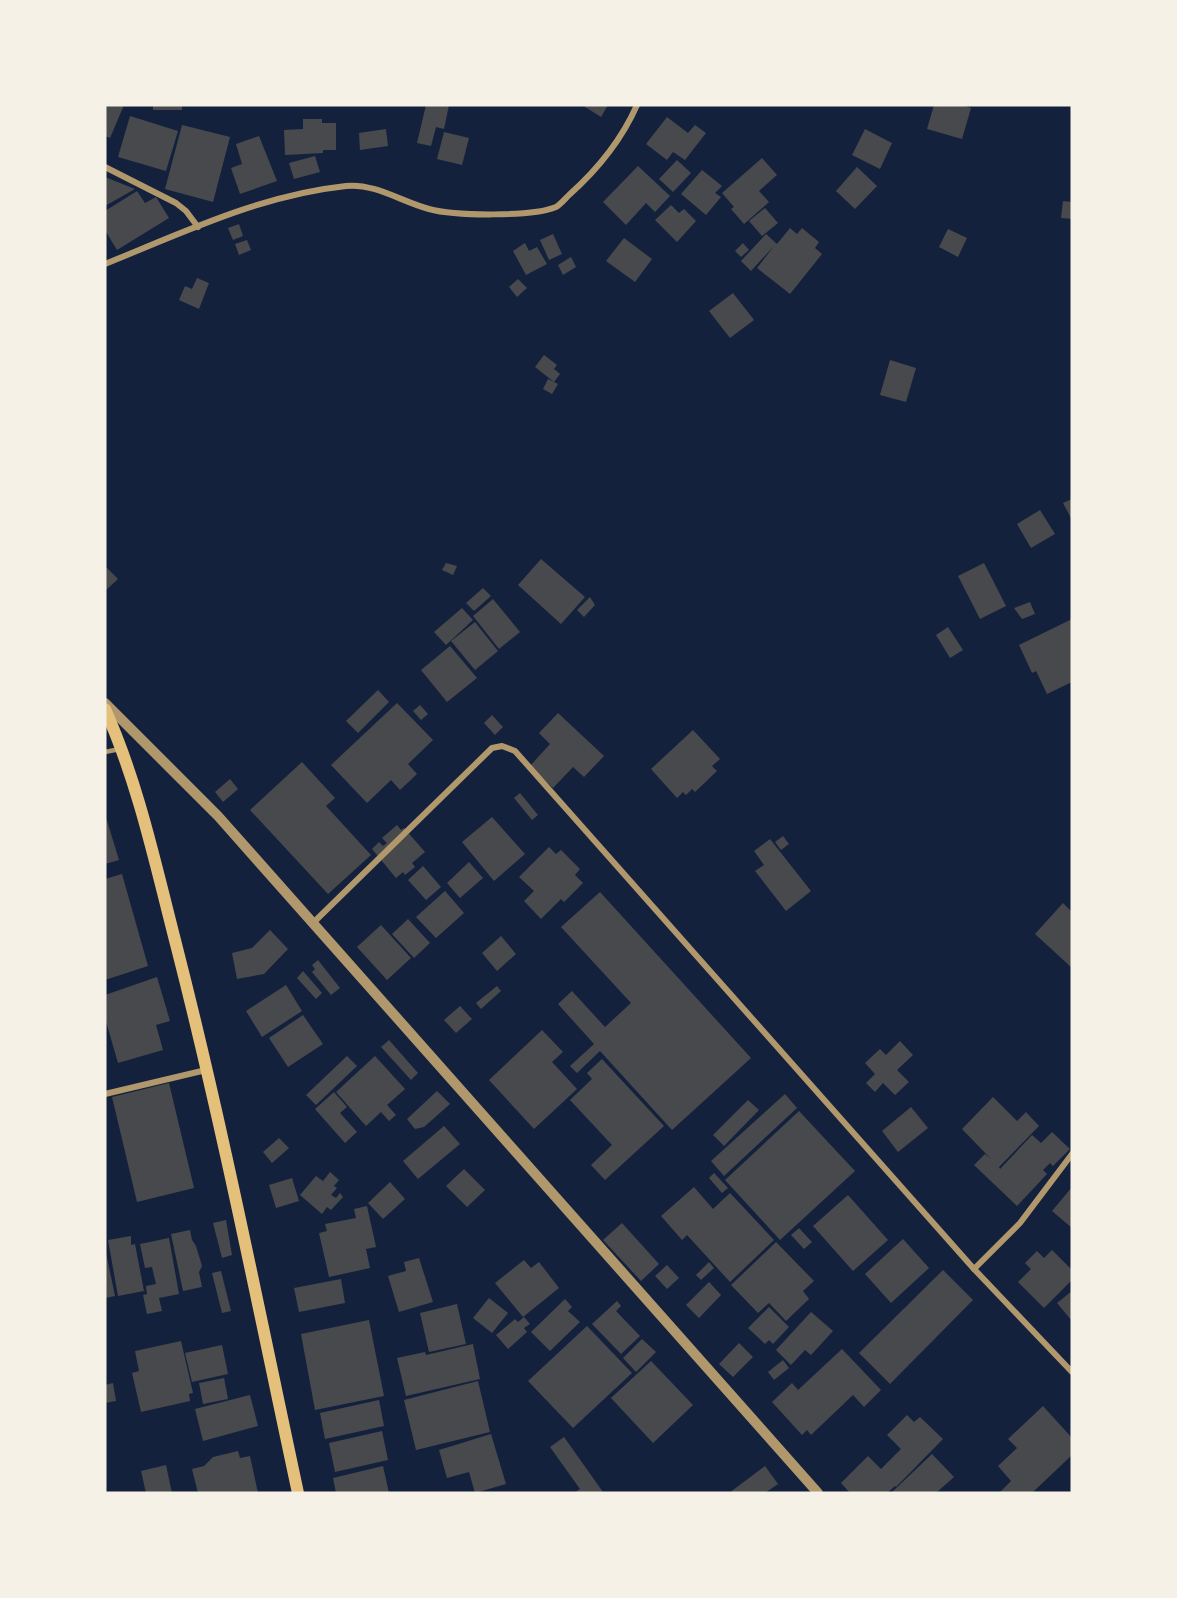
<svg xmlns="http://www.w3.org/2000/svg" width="1177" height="1598" font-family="'IBM Plex Sans',sans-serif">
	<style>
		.building { fill: #48494c }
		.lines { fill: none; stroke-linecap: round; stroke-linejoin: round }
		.service { stroke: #b1986c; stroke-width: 4.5 }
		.minor { stroke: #b1986c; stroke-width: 6 }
		.tertiary { stroke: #b1986c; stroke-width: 10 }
		.secondary { stroke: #e5c07b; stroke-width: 12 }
	</style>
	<rect width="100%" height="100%" fill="#14213d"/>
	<g class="building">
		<path d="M105,105H124L110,138L105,136Z"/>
		<rect x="153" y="105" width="29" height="5"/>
		<path d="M426,105H449L444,129L436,127L431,146L417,143Z"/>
		<path d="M582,105H608L601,117Z"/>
		<path d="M934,105H962L971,108L962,139L927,129Z"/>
		<path d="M130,116L178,131L166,171L118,157Z"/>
		<path d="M667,117L688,133L695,125L706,133L685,160L673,152L667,160L646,144Z"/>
		<path d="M303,119H322V123H336V150H323V153L285,155L284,130L303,129Z"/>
		<path d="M182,125L230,137L213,202L165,189Z"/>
		<path d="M386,129L388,146L360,150L359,133Z"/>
		<path d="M865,129L892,143L880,169L852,155Z"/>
		<path d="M444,132L469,138L462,165L437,159Z"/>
		<path d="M259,136L277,181L240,194L231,168L242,164L236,144Z"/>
		<path d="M315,156L320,172L294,179L289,163Z"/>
		<path d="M762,158L777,175L759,191L769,202L744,224L731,209L734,207L722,193Z"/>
		<path d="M677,160L691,173L673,192L659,179Z"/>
		<path d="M638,166L670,196L655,212L646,203L626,225L603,202Z"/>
		<path d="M857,167L877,186L855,209L836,191Z"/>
		<path d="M702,170L722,186L715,193L721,197L706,215L681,194Z"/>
		<path d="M105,177L135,189L105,206Z"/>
		<path d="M137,191L145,203L156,197L169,218L117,250L105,230V211Z"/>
		<path d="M1063,201L1072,202V219L1061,218Z"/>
		<path d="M671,205L679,213L684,209L696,221L677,242L655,220Z"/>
		<path d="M765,208L778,223L762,236L749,221Z"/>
		<path d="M239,224L243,236L233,240L228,228Z"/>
		<path d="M790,228L797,234L802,228L819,242L815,248L822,254L790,294L757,268L774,246L751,271L741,261L766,234L777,244Z"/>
		<path d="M948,229L967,238L958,257L939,247Z"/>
		<path d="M553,234L562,254L549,260L540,240Z"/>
		<path d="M624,238L652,259L635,282L606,261Z"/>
		<path d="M247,240L251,250L239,255L235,244Z"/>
		<path d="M525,243L529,251L537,247L547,264L526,275L513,251Z"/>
		<path d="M743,243L749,250L741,257L735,251Z"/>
		<path d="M571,257L576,267L563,275L558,265Z"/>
		<path d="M197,278L209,283L199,309L179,300L185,286L192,289Z"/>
		<path d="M518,279L527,288L517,297L509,287Z"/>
		<path d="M733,293L754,320L730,338L709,311Z"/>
		<path d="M544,355L557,365L554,369L560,374L554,382L558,384L552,394L543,389L548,379L554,382L535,367Z"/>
		<path d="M890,360L916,368L906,402L880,395Z"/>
		<path d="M1072,499V520L1063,503Z"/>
		<path d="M1040,510L1055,534L1031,548L1017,524Z"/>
		<path d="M541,559L585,597L561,624L518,585Z"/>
		<path d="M446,563L457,566L453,575L442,570Z"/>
		<path d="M984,563L1006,606L980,619L958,576Z"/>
		<path d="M105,566L118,579L105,591Z"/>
		<path d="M483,588L491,596L474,611L466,603Z"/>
		<path d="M590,597L595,605L584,617L577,610Z"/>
		<path d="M493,599L520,632L499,649L473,616Z"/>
		<path d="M1030,602L1035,614L1022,619L1014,608Z"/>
		<path d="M462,608L473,620L446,645L434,632Z"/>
		<path d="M1072,619V682L1047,694L1036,671L1032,673L1019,645Z"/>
		<path d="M475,622L498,651L475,670L451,641Z"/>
		<path d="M948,627L963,650L950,658L936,635Z"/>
		<path d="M450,646L477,678L447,702L421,670Z"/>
		<path d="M378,690L389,702L358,733L346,721Z"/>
		<path d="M397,703L433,740L408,764L417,774L400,790L391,780L367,803L331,765Z"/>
		<path d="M420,705L428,714L421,720L413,711Z"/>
		<path d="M558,713L604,756L584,777L573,767L553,788L530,766L550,744L539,733Z"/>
		<path d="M492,715L503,727L495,735L484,723Z"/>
		<path d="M693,730L720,759L712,766L717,771L695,792L692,789L686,795L683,792L677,798L651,769Z"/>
		<path d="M302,762L335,798L326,806L371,855L328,894L250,810Z"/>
		<path d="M230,779L238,789L223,802L215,792Z"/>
		<path d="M520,793L538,815L532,820L514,798Z"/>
		<path d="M105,814L119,860L105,864Z"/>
		<path d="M492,817L525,854L494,881L462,842Z"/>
		<path d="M397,825L401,830L404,828L425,852L412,863L415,867L405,875L403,872L396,878L372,849L379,842L383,846L387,843L382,838Z"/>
		<path d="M783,836L789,844L781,850L775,842Z"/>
		<path d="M770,839L811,891L786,911L755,871L764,865L754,851Z"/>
		<path d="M549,847L556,854L561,850L580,869L575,875L583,883L564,902L561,899L541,919L524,901L534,891L519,877Z"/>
		<path d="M469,862L483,878L460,898L447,883Z"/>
		<path d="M423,866L441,887L426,900L408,880Z"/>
		<path d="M122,874L148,966L105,980V879Z"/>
		<path d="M445,891L464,913L436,938L416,917Z"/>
		<path d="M600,892L751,1058L672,1130L600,1051L577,1073L570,1066L594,1044L558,1004L572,991L605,1027L631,1003L561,927Z"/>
		<path d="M1063,903L1072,912V968L1035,934Z"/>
		<path d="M408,919L430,943L414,958L392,934Z"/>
		<path d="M381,925L411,958L387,980L357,947Z"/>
		<path d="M270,930L288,949L264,974L237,979L232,953L252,948Z"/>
		<path d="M501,936L516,954L497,971L482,953Z"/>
		<path d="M318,960L340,988L331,995L312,972L315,969L312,965Z"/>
		<path d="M303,971L322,993L316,999L297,978Z"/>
		<path d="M157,977L170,1021L156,1025L163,1050L118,1063L105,1018V995Z"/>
		<path d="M286,985L302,1011L262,1037L246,1011Z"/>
		<path d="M497,986L501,991L481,1009L476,1003Z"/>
		<path d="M460,1006L472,1019L456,1033L444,1020Z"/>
		<path d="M303,1015L323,1044L288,1067L269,1038Z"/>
		<path d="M542,1030L563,1052L552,1062L577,1089L534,1129L489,1080Z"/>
		<path d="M389,1040L418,1073L411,1080L381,1047Z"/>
		<path d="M900,1041L913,1055L897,1070L909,1082L895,1095L883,1083L875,1092L866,1083L875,1074L865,1063L880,1049L886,1055Z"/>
		<path d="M347,1056L357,1066L316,1105L306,1095Z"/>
		<path d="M375,1056L405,1089L387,1105L396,1115L389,1121L381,1112L366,1126L336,1092Z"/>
		<path d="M602,1059L664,1126L605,1180L591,1165L612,1145L570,1100L592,1079L587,1073Z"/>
		<path d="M169,1083L194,1188L137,1202L112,1097Z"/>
		<path d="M437,1091L450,1104L424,1127L415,1129L407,1119Z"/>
		<path d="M334,1092L347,1107L340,1113L357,1132L345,1143L315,1109Z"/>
		<path d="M785,1094L797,1108L724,1176L711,1161Z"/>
		<path d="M993,1097L1017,1121L1026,1112L1039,1126L999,1167L1000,1169L1032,1135L1041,1143L1052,1132L1070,1149L1053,1166L1050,1163L1043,1170L1047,1174L1017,1206L974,1165L985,1154L991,1159L962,1129Z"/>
		<path d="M748,1100L759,1110L724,1146L713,1135Z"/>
		<path d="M911,1107L928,1128L898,1152L882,1131Z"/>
		<path d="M799,1111L855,1171L780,1240L725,1180Z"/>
		<path d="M444,1126L460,1144L418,1179L403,1161Z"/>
		<path d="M279,1138L289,1148L272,1163L263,1152Z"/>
		<path d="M464,1169L485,1190L467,1207L446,1186Z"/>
		<path d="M330,1172L339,1180L334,1186L337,1188L331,1195L336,1198L340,1193L343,1197L331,1210L327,1207L322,1214L300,1195L316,1176L323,1181Z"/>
		<path d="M714,1173L728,1188L722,1193L709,1178Z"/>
		<path d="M292,1178L299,1201L276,1208L269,1185Z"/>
		<path d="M390,1182L405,1199L383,1219L368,1203Z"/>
		<path d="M694,1187L713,1209L730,1193L774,1240L730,1282L687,1235L682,1240L661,1216Z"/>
		<path d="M1072,1187V1228L1052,1211Z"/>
		<path d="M848,1195L888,1240L853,1271L813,1226Z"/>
		<path d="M367,1206L376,1247L366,1249L370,1268L329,1277L319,1233L327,1231L325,1224L356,1218L354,1209Z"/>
		<path d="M226,1220L232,1255L222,1258L213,1223Z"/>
		<path d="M622,1223L659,1264L641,1281L603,1240Z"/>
		<path d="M799,1228L812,1242L804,1249L791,1235Z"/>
		<path d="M190,1230L192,1240L196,1246L202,1266L199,1272L202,1287L183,1291L171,1234Z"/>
		<path d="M131,1236V1245L135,1244L144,1291L118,1296L108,1240Z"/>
		<path d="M169,1238L179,1294L159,1298L162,1311L147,1314L143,1295L147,1294L146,1286L156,1284L152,1267L145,1268L140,1244Z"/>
		<path d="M903,1239L929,1268L891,1303L865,1274Z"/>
		<path d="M776,1242L814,1281L803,1291L809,1299L786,1321L769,1303L758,1313L731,1285Z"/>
		<path d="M105,1248L115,1296L105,1298Z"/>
		<path d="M1052,1250L1072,1270V1280L1044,1308L1018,1282L1031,1269L1025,1263L1037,1251L1044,1258Z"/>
		<path d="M419,1258L433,1302L399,1312L388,1276L406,1271L404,1262Z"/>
		<path d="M524,1260L531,1268L539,1262L559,1288L523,1317L495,1283Z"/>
		<path d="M709,1262L714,1268L701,1280L696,1275Z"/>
		<path d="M667,1265L679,1278L667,1289L655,1276Z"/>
		<path d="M943,1270L973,1300L890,1384L859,1353Z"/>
		<path d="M221,1271L231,1311L222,1313L212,1273Z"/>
		<path d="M341,1279L345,1303L299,1312L294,1288Z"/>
		<path d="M709,1282L721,1295L699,1318L686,1305Z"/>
		<path d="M1072,1291V1321L1057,1303Z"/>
		<path d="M489,1298L508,1313L492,1333L473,1318Z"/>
		<path d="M565,1299L572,1307L568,1311L580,1322L550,1351L531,1332Z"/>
		<path d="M617,1301L621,1306L616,1311L640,1336L621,1354L592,1324Z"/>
		<path d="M457,1304L466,1344L429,1352L420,1313Z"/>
		<path d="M769,1307L789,1327L773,1344L769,1340L765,1344L748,1328Z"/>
		<path d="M811,1312L833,1331L811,1355L805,1350L791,1365L776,1350Z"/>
		<path d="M524,1317L530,1324L524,1328L527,1332L508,1349L496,1335L515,1319L518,1322Z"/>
		<path d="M369,1320L384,1396L315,1410L301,1334Z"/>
		<path d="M587,1326L632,1373L573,1428L528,1381Z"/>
		<path d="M642,1339L656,1352L636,1372L623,1358Z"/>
		<path d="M181,1341L193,1393L189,1394L190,1401L141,1412L132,1373L139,1371L135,1351Z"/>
		<path d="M739,1343L753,1357L733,1377L719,1364Z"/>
		<path d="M473,1344L480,1379L406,1396L397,1358L425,1352L426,1355Z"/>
		<path d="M222,1345L228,1374L192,1382L185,1353Z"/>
		<path d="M842,1349L881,1390L864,1407L853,1395L811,1435L807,1430L802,1435L772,1402L792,1383L798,1390Z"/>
		<path d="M783,1360L789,1368L774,1380L768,1372Z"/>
		<path d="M651,1361L693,1405L653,1443L611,1398Z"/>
		<path d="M224,1378L228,1399L203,1404L199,1383Z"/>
		<path d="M478,1381L490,1432L416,1450L404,1400Z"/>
		<path d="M113,1383L116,1401L105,1403V1385Z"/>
		<path d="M250,1395L258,1426L203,1441L195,1409Z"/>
		<path d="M379,1400L384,1426L325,1439L320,1413Z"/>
		<path d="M1043,1406L1072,1438V1455L1032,1493H999L1011,1481L998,1466L1017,1448L1008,1439Z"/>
		<path d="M907,1415L914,1422L920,1417L943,1439L896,1487L895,1486L887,1493H850L841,1483L868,1456L881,1469L901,1449L887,1435Z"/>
		<path d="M382,1431L388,1460L335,1472L329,1443Z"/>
		<path d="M491,1434L506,1484L475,1493L469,1472L447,1478L439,1450Z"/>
		<path d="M564,1437L603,1492L602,1493H574L580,1489L550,1447Z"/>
		<path d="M238,1451L240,1458L250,1456L258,1493H198L192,1469L204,1466L213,1457Z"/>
		<path d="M932,1454L954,1477L936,1493H891Z"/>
		<path d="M166,1465L172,1493H146L141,1471Z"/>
		<path d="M383,1466L389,1493H336L333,1478Z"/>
		<path d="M765,1466L778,1484L765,1493H729Z"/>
	</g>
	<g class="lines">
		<path class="service" d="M105,752L120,749"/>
		<g class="minor">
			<path d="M105,167L176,203L186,211L198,227"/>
			<path d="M105,264C184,232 261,195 346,186C375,183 402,202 429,209C454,216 532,217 556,207C560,205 565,199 569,195C597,170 622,139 637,105"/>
			<path d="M314,922L492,748L502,746L515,751L974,1269L1072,1372"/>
			<path d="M105,1094L206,1070"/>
			<path d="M974,1269L1020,1223L1072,1154"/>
		</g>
		<path class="tertiary" d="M105,703L218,816L818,1493"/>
		<path class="secondary" d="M105,709C139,785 156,867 177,948C223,1128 259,1311 298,1493"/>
	</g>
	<rect width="1177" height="1598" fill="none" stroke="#f6f1e7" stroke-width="213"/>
</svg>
